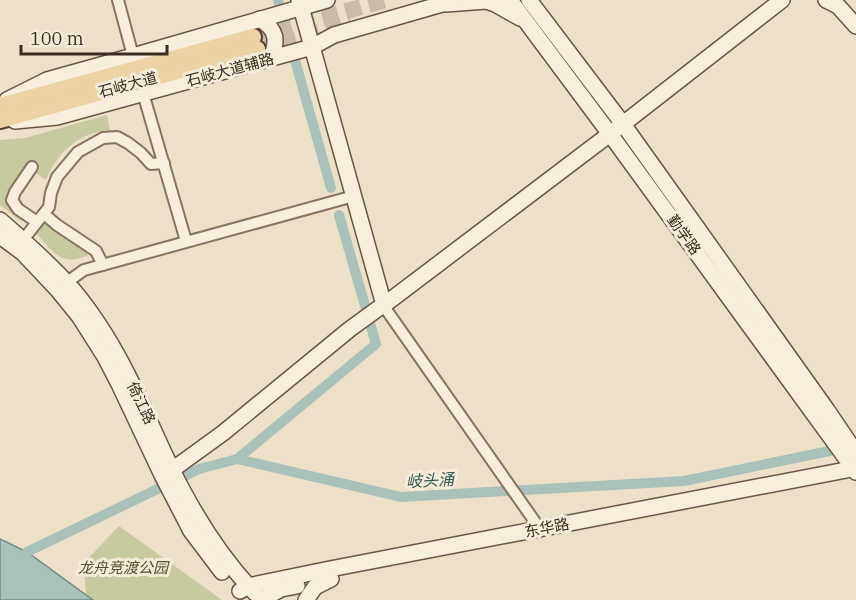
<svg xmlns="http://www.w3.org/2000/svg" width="856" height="600" font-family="'IBM Plex Serif','Noto Sans SC',serif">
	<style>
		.green { fill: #c7ca9e }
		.water { fill: #aac1b9; stroke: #718f86; stroke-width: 1.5 }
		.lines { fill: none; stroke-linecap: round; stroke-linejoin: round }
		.canal { stroke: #aac1b9; stroke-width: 10 }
		.primary-tunnel { stroke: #c8bca7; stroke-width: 16; stroke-dasharray: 16 8; stroke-linecap: butt }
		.street-casing { stroke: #88735f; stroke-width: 14 }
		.secondary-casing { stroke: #6a5442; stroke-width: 18 }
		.primary-casing { stroke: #564133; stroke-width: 20 }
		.street { stroke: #f7eedc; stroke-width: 10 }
		.secondary { stroke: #f7eedc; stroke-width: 15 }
		.primary { stroke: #ecd2a5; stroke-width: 16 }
		.labels { text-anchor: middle; stroke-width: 6; stroke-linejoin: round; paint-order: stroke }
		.street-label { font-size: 15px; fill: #392c21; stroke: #f4ebd9 }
		.park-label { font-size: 15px; font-style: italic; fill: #4c5429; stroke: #f4ebd9 }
		.water-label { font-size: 16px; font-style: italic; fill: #325854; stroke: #f4ebd9 }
	</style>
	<rect width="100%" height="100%" fill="#ece0c9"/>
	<g class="green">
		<path d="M107,115L110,131L108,132L107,130C77,134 57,153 46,180L34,172L37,165L30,161C22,173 3,192 10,207C12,213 20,216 25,220L24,221L19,220L0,205V140L25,138Z"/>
		<path d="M44,221L83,248L88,255C60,268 52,250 35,232Z"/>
		<path d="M119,526L222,600H93L86,596L84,563Z"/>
	</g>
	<path class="water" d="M0,539L27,552L93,600H0Z"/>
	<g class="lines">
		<g class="canal">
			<path d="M278,0L331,188"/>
			<path d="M237,459L376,344L339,215"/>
			<path d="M27,552L199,469L237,459L401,497L684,481L844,448"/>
		</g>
		<g class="primary-tunnel">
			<path d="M253,37L386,0"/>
			<path d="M257,49L351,23"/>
		</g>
		<g class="street-casing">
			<g id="street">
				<path d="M118,0L133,56"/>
				<path d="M143,93L186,241"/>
				<path d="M32,167L15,192L12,200L18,209L37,222"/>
				<path d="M44,214L57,225L96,251L103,265"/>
				<path d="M23,240L49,207L51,193L57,177L78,152L103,138L117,137L128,143L141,153L151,164L164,163"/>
				<path d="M63,285L84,270L354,196"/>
				<path d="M383,305L540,529"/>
			</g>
		</g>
		<g class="secondary-casing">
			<g id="secondary">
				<path d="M299,0L384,305L623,124L782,0"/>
				<path d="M510,0L610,134L856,472"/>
				<path d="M529,0L623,124L827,410L856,453"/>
				<path d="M826,0L838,6L856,26"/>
				<path d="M446,4L486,1L495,4L520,18"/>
				<path d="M260,19C277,30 278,40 271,58"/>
				<path d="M7,100L47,80L133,56L327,0"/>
				<path d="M15,121L57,117L312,47L334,35L456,0"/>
				<path d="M0,220C23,240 46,260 67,283C84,301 104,331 116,353C142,398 159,448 184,493C204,530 226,563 255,593"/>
				<path d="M0,236L23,253L57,289L79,316L105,357L119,384L162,475L191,531L222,572"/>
				<path d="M165,473L172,470L223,433L350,329L383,305"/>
				<path d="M240,591L248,586L330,569L856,468"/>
				<path d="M261,600L281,589L297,586"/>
				<path d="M306,600L315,587L331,579"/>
			</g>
		</g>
		<g class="primary-casing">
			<g id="primary">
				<path d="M0,106L253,37"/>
				<path d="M0,120L257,49"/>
			</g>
		</g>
		<use href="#street" class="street"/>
		<use href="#secondary" class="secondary"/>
		<use href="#primary" class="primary"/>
	</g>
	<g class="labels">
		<g class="street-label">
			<text transform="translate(230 70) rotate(-15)" y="5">石岐大道辅路</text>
			<text transform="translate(128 85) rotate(-15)" y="5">石岐大道</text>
			<text transform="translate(684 235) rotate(54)" y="5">勤学路</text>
			<text transform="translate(141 403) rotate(64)" y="5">倚江路</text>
			<text transform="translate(547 528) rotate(-11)" y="5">东华路</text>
		</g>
		<g class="park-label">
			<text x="123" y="573">龙舟竞渡公园</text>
		</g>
		<g class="water-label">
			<text transform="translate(430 480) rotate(-3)" y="6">岐头涌</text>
		</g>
	</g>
	<path d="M21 45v9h146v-9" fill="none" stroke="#392c21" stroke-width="3"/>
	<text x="30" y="45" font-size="18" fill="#392c21" stroke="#f4ebd9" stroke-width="4.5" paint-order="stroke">100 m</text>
</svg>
